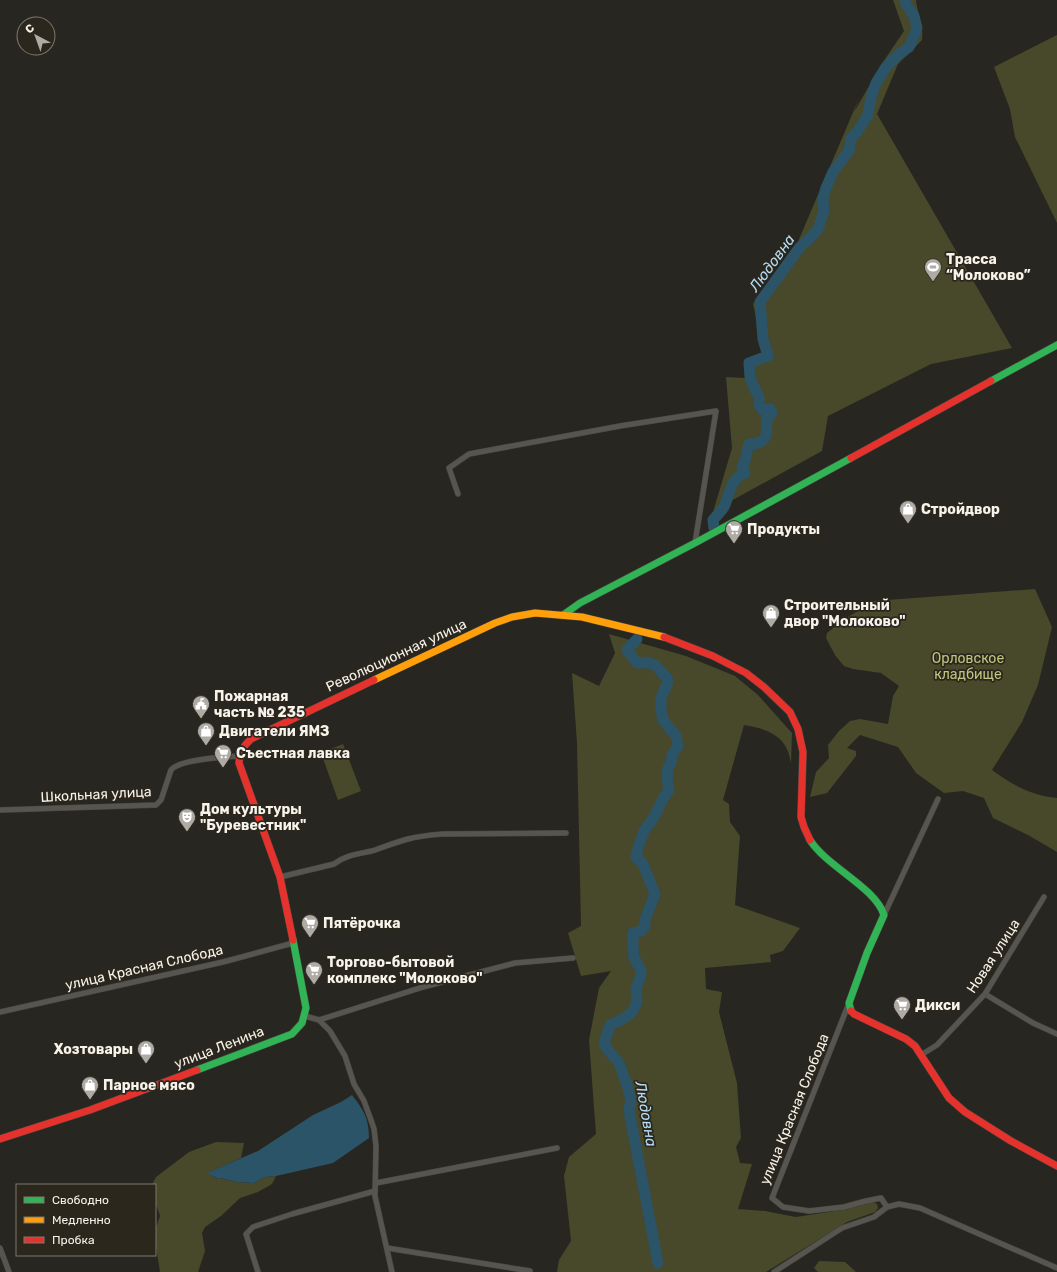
<svg xmlns="http://www.w3.org/2000/svg" width="1057" height="1272" font-family="Rubik,sans-serif">
	<style>
		.green { fill: #47492a }
		.water { fill: #2b5468 }
		.lines { fill: none; stroke-linecap: round; stroke-linejoin: round }
		.river { stroke: #2b5468; stroke-width: 11 }
		.street-casing { stroke: #47453f; stroke-width: 6 }
		.fast-casing { stroke: #47453f; stroke-width: 8 }
		.slow-casing { stroke: #47453f; stroke-width: 8 }
		.jam-casing { stroke: #47453f; stroke-width: 8 }
		.street { stroke: #565550; stroke-width: 5 }
		.fast { stroke: #30b455; stroke-width: 7 }
		.slow { stroke: #ff9f0a; stroke-width: 7 }
		.jam { stroke: #e5322d; stroke-width: 7 }
		.labels { text-anchor: middle; stroke-width: 3.5; stroke-linejoin: round; paint-order: stroke }
		.poi-label { font-size: 14px; font-weight: bold; fill: #f6f3ec; stroke: #2c271d; text-anchor: start }
		.street-label { font-size: 14px; fill: #f6f3ec; stroke: #2c271d }
		.park-label { font-size: 14px; fill: #bfc67f; stroke: #2c271d }
		.water-label { font-size: 15px; font-style: italic; fill: #b3ddf5; stroke: #2c271d }
	</style>
	<rect width="100%" height="100%" fill="#282620"/>
	<g class="green">
		<path d="M893,0H916C917,13 924,26 922,40L898,64L877,114L1012,348L931,364L828,416L822,451L729,502L708,529L732,448L726,377L745,378L746,360L765,355L753,304L797,244L860,96L854,112L883,62L904,31Z"/>
		<path d="M1057,35V223L1015,137L1010,109L994,67Z"/>
		<path d="M1035,589L1052,627L1038,685L1022,722L992,770C1013,785 1030,795 1057,798V852L1028,835L993,818L984,798L963,791L944,793L916,773L898,747L860,735L847,748L856,751V756L827,793L810,797L816,772L829,758L828,745L839,731L850,721L860,719L888,724L893,696L899,686L881,673L853,669L844,666L835,655L826,638L827,633L843,620L874,601Z"/>
		<path d="M609,634L686,656L735,676L758,695L792,733L791,764C788,736 768,729 744,725L723,800L729,804L730,822L740,836L735,905L800,928L783,951L770,955L771,962L705,968L706,989L722,992L719,1012L737,1083L741,1138L736,1147L740,1163L752,1164L738,1209L765,1211L796,1217L848,1209L873,1202L877,1204L878,1208L875,1212L847,1222L766,1272H557L559,1260L571,1241L564,1176L569,1157L596,1134L589,1040L599,988L611,971L581,976L568,933L581,926L577,743L572,673L599,686L615,653Z"/>
		<path d="M343,744L361,791L338,800L321,753Z"/>
		<path d="M216,1142L244,1143L241,1158L208,1173L217,1179L221,1178L236,1182L254,1183L265,1177L276,1176L272,1184L258,1192L240,1198L221,1216L205,1227L202,1233L205,1251L198,1272H160L155,1240V1230L160,1216L155,1201V1185H152L156,1177L189,1152Z"/>
		<path d="M819,1261L845,1262L856,1272H818L814,1268Z"/>
	</g>
	<path class="water" d="M352,1095C364,1110 369,1119 369,1138L333,1163L276,1176L265,1177L254,1183L236,1182L221,1178L218,1179L207,1173L258,1151L313,1115L341,1102Z"/>
	<g class="lines">
		<g class="river">
			<path d="M714,528L713,520C717,515 723,510 725,505C730,492 731,478 745,473L742,466C748,459 746,452 749,444C767,444 768,435 766,420L772,413L770,409L763,410L759,405V397L753,385L750,377L749,363L768,356L763,339L760,302L800,247L809,239L818,229L824,211L823,198L826,188L833,172L849,151L851,138L857,132L868,115L871,97L876,83L886,67L898,55L909,47L912,41L917,28L914,16L906,4L905,0"/>
			<path d="M637,639L627,650L637,663H649L655,665L667,678L668,682L661,698V710L663,720L676,736L678,746L672,755L671,763L668,768L667,778L669,790L664,797L654,817L644,831L638,848L636,857L643,864L655,894L645,920V926L641,931L633,933C633,937 633,954 634,957C636,962 640,967 641,971C642,978 637,983 636,989C636,992 637,995 637,999C636,1014 623,1019 610,1025L604,1043L608,1050L619,1063L628,1088L631,1101L629,1108L630,1116L658,1263"/>
		</g>
		<g class="street-casing">
			<g id="street">
				<path d="M458,494L449,468L469,454L620,426L716,411L695,543"/>
				<path d="M0,810L156,805L161,800L171,770C180,759 224,757 239,756"/>
				<path d="M280,877L334,864C346,855 358,854 372,851C384,847 396,842 408,839C419,836 431,835 442,834L566,833"/>
				<path d="M884,915L938,799"/>
				<path d="M985,994L1033,1023L1057,1034"/>
				<path d="M849,1003L772,1198L783,1207L809,1211L844,1207L866,1201L881,1198L887,1207"/>
				<path d="M0,1012L223,962L293,943"/>
				<path d="M305,1016L319,1020L423,987L515,963L573,958"/>
				<path d="M319,1020L330,1031L345,1056L354,1084L364,1101L371,1120L374,1129L376,1146L375,1196L392,1272"/>
				<path d="M921,1055L937,1045L985,994L1044,897"/>
				<path d="M376,1183L557,1148"/>
				<path d="M0,1248L9,1272"/>
				<path d="M387,1248L530,1271"/>
				<path d="M258,1272L246,1234L253,1227L292,1214L375,1191"/>
				<path d="M774,1272L842,1228L874,1217L887,1207L899,1204L920,1208L1057,1268"/>
			</g>
		</g>
		<g class="fast-casing">
			<g id="fast">
				<path d="M991,381L1057,345"/>
				<path d="M563,615L580,603L695,543L851,458"/>
				<path d="M810,840C827,867 875,887 884,915L867,953L849,1003L851,1011"/>
				<path d="M197,1070L292,1034L302,1023L306,1008L293,940"/>
			</g>
		</g>
		<g class="slow-casing">
			<path id="slow" d="M374,680L495,623L512,617L535,613L582,617L664,637"/>
		</g>
		<g class="jam-casing">
			<g id="jam">
				<path d="M851,458L991,381"/>
				<path d="M664,637L713,656L746,673L764,687L790,712L798,729L803,752L801,817L804,827L810,840"/>
				<path d="M293,940L280,877L239,763C239,753 243,746 251,739L374,680"/>
				<path d="M851,1011L854,1014L906,1039L915,1046L949,1098L965,1112L1011,1141L1057,1166"/>
				<path d="M0,1139L90,1110L197,1070"/>
			</g>
		</g>
		<use href="#street" class="street"/>
		<use href="#fast" class="fast"/>
		<use href="#slow" class="slow"/>
		<use href="#jam" class="jam"/>
	</g>
	<defs>
		<g id="stadium-pin" transform="scale(0.9)"><path d="M0 17L-7.5 6A9.5 9.5 0 1 1 7.5 6Z" fill="#aeaba5" stroke="#2c271d"/><path d="M0-5a6.5 5 0 1 0 0 10a6.5 5 0 1 0 0-10ZM-3.5-1.8h7v3.6h-7Z" fill="#fff"/></g>
		<g id="shop-pin" transform="scale(0.9)"><path d="M0 17L-7.5 6A9.5 9.5 0 1 1 7.5 6Z" fill="#aeaba5" stroke="#2c271d"/><path d="M-5-2.5h2.3a2.7 3.5 0 0 1 5.4 0H5L5.5 6h-11ZM-1.5-2.5h3a1.5 2.3 0 0 0-3 0Z" fill="#fff"/></g>
		<g id="supermarket-pin" transform="scale(0.9)"><path d="M0 17L-7.5 6A9.5 9.5 0 1 1 7.5 6Z" fill="#aeaba5" stroke="#2c271d"/><path d="M-6-5.5h2.5l.6 2H6L4.5 2H-2.5L-4.4-4H-6ZM-1.5 3.2a1.3 1.3 0 1 0 .1 0ZM3 3.2a1.3 1.3 0 1 0 .1 0Z" fill="#fff"/></g>
		<g id="civic-pin" transform="scale(0.9)"><path d="M0 17L-7.5 6A9.5 9.5 0 1 1 7.5 6Z" fill="#aeaba5" stroke="#2c271d"/><path d="M-.6-6.5H3V-4.5H.6V-3L4-1V1h2V6H-6V1h2V-1L-.6-3ZM-1.2 2.5V6h2.4V2.5Z" fill="#fff"/></g>
		<g id="theatre-pin" transform="scale(0.9)"><path d="M0 17L-7.5 6A9.5 9.5 0 1 1 7.5 6Z" fill="#aeaba5" stroke="#2c271d"/><path d="M-5-5.5Q0-4 5-5.5V0Q5 5 0 6Q-5 5-5 0ZM-3.3-2.5H-1v1.5H-3.3ZM1-2.5H3.3v1.5H1ZM-2.8 1Q0 5.5 2.8 1Z" fill="#fff"/></g>
	</defs>
	<g fill-rule="evenodd">
		<use href="#stadium-pin" x="933" y="267"/>
		<use href="#shop-pin" x="908" y="509"/>
		<use href="#supermarket-pin" x="734" y="529"/>
		<use href="#shop-pin" x="771" y="613"/>
		<use href="#civic-pin" x="201" y="704"/>
		<use href="#shop-pin" x="206" y="731"/>
		<use href="#supermarket-pin" x="223" y="753"/>
		<use href="#theatre-pin" x="187" y="817"/>
		<use href="#supermarket-pin" x="310" y="923"/>
		<use href="#supermarket-pin" x="314" y="970"/>
		<use href="#supermarket-pin" x="902" y="1005"/>
		<use href="#shop-pin" x="146" y="1049"/>
		<use href="#shop-pin" x="90" y="1085"/>
	</g>
	<g class="labels">
		<g class="poi-label">
			<text x="946" y="264">Трасса<tspan x="946" dy="16">“Молоково”</tspan></text>
			<text x="921" y="514">Стройдвор</text>
			<text x="747" y="534">Продукты</text>
			<text x="784" y="610">Строительный<tspan x="784" dy="16">двор "Молоково"</tspan></text>
			<text x="214" y="701">Пожарная<tspan x="214" dy="16">часть № 235</tspan></text>
			<text x="219" y="736">Двигатели ЯМЗ</text>
			<text x="236" y="758">Съестная лавка</text>
			<text x="200" y="814">Дом культуры<tspan x="200" dy="16">"Буревестник"</tspan></text>
			<text x="323" y="928">Пятёрочка</text>
			<text x="327" y="967">Торгово-бытовой<tspan x="327" dy="16">комплекс "Молоково"</tspan></text>
			<text x="915" y="1010">Дикси</text>
			<text x="133" y="1054" text-anchor="end">Хозтовары</text>
			<text x="103" y="1090">Парное мясо</text>
		</g>
		<g class="street-label">
			<text transform="translate(396 655) rotate(-25)" y="5">Революционная улица</text>
			<text transform="translate(96 794) rotate(-3)" y="5">Школьная улица</text>
			<text transform="translate(993 956) rotate(-57)" y="5">Новая улица</text>
			<text transform="translate(144 967) rotate(-13)" y="5">улица Красная Слобода</text>
			<text transform="translate(219 1047) rotate(-21)" y="5">улица Ленина</text>
			<text transform="translate(794 1109) rotate(-68)" y="5">улица Красная Слобода</text>
		</g>
		<g class="park-label">
			<text x="968" y="663">Орловское<tspan x="968" dy="16">кладбище</tspan></text>
		</g>
		<g class="water-label">
			<text transform="translate(772 263) rotate(-54)" y="5">Людовна</text>
			<text transform="translate(646 1114) rotate(80)" y="5">Людовна</text>
		</g>
	</g>
	<rect x="16" y="1184" width="140" height="72" fill="#2c271d" stroke="#7d7970"/>
	<rect x="24" y="1197" width="20" height="6" fill="#30b455" stroke="#7d7970"/>
	<text x="52" y="1204" font-size="12" fill="#f6f3ec">Свободно</text>
	<rect x="24" y="1217" width="20" height="6" fill="#ff9f0a" stroke="#7d7970"/>
	<text x="52" y="1224" font-size="12" fill="#f6f3ec">Медленно</text>
	<rect x="24" y="1237" width="20" height="6" fill="#e5322d" stroke="#7d7970"/>
	<text x="52" y="1244" font-size="12" fill="#f6f3ec">Пробка</text>
	<g transform="translate(36 36) rotate(319)"><circle r="19" fill="#2c271d" stroke="#7d7970"/>
	<path d="M0-3L7 15L0 10L-7 15Z" fill="#aeaba5"/>
	<text y="-6" font-size="11" font-weight="bold" text-anchor="middle" fill="#f6f3ec">С</text>
	</g>
</svg>
